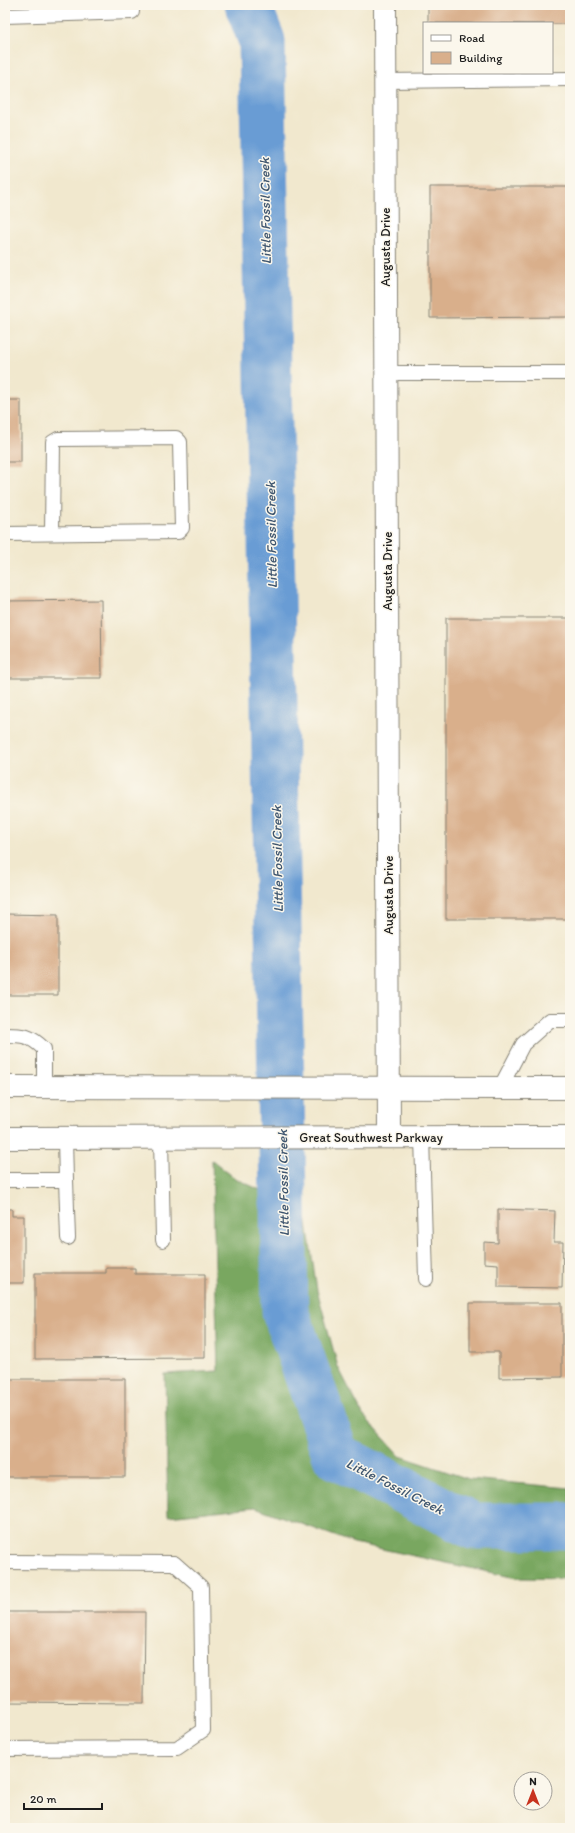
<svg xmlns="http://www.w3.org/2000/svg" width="575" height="1833" font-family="Itim,sans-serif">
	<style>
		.forest { fill: #79a760; stroke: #4a623e }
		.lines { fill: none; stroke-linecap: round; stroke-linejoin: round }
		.river { stroke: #699cd4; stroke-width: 47 }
		.building { fill: #d9af8b }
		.service-casing { stroke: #868275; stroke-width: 16 }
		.minor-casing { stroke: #868275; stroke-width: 24 }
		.tertiary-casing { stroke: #868275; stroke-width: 24 }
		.service { stroke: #fff; stroke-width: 14 }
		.minor { stroke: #fff; stroke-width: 22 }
		.tertiary { stroke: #fff; stroke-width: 22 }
		.labels { text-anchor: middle; stroke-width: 3; stroke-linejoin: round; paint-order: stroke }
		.street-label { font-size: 13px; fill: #1c1c1c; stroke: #fbf7ec }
		.water-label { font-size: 14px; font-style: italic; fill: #3f566f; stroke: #fbf7ec }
	</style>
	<rect width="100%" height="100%" fill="#fbf7ec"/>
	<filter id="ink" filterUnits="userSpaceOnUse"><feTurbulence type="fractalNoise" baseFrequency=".025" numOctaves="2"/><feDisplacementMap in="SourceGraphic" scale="8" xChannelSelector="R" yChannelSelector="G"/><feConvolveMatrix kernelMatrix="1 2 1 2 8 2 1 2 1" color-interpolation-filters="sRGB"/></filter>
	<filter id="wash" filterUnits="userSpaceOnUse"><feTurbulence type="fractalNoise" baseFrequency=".012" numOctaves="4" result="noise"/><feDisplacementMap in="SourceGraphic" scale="16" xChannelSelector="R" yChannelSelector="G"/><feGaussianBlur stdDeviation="0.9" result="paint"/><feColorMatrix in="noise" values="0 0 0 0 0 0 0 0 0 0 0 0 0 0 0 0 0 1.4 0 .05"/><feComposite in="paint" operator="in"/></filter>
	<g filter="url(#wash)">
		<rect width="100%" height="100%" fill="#f1e8ce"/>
		<path class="forest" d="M212,1160L236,1179L305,1210L317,1290L338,1367L363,1415L400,1456L469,1479L570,1488V1579L516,1578L354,1543L255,1507L168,1516L165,1374L218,1371Z"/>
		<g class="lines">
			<path class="river" d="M248,5L262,41L285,1311L336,1456L473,1526H570"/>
		</g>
		<g id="blocks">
			<g class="building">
				<path d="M428,5H570V24L428,23Z"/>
				<path d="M430,187H570V317L430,318Z"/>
				<rect x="5" y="400" width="16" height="62"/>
				<path d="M101,600L102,678H8V681H5V601Z"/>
				<rect x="446" y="618" width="124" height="301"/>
				<path d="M5,914L58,915V995H5Z"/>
				<path d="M5,1209H12V1216H24V1283H5Z"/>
				<path d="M498,1209L555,1211L554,1242H563L562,1288L498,1287V1264L484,1263V1242L498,1243Z"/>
				<path d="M106,1268H135V1274H205V1358L35,1359V1273H106Z"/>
				<path d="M470,1303H562V1377L499,1378V1352H470Z"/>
				<rect x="5" y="1379" width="120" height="98"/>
				<path d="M5,1612H145L144,1703L5,1702Z"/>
			</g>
		</g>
	</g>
	<g filter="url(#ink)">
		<use href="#blocks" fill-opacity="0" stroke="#868275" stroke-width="1"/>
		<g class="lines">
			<g class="service-casing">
				<g id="service">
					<path d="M5,16L132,12V5"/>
					<path d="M385,81L570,79"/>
					<path d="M386,373H570"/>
					<path d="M5,534L178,532L182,528L180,442L176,438L58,439L53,442L52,533"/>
					<path d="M5,1035C23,1035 30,1035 44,1049V1087"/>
					<path d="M500,1088L523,1044L550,1020H570"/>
					<path d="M422,1136L426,1279"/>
					<path d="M161,1137L163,1240"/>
					<path d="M65,1138L66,1180"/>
					<path d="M5,1180H66L68,1238"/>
					<path d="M5,1562L174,1563L201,1587L203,1730L177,1748L5,1749"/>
				</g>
			</g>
			<g class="minor-casing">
				<path id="minor" d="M385,5L389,1136"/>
			</g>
			<g class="tertiary-casing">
				<g id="tertiary">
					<path d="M5,1087L570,1088"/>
					<path d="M5,1138L570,1137"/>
				</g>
			</g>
			<use href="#service" class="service"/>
			<use href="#minor" class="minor"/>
			<use href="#tertiary" class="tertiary"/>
		</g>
	</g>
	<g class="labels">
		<g class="street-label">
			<text transform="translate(385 247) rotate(-90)" y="5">Augusta Drive</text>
			<text transform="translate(387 571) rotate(-90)" y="5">Augusta Drive</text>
			<text transform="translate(388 895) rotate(-90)" y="5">Augusta Drive</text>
			<text x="371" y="1142">Great Southwest Parkway</text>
		</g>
		<g class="water-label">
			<text transform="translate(265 211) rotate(-91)" y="5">Little Fossil Creek</text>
			<text transform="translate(271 535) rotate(-91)" y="5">Little Fossil Creek</text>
			<text transform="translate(277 859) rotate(-91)" y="5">Little Fossil Creek</text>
			<text transform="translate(283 1183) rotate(-91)" y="5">Little Fossil Creek</text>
			<text transform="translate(395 1486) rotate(27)" y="5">Little Fossil Creek</text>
		</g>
	</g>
	<rect width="575" height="1833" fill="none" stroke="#fbf7ec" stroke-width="20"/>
	<rect x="423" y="22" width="130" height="52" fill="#fbf7ec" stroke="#a29f99"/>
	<rect x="431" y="35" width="20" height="6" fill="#ffffff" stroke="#a29f99"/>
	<text x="459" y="42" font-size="12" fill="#1c1c1c">Road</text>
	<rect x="431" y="52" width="20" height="12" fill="#d9af8b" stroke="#a29f99"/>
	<text x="459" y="62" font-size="12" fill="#1c1c1c">Building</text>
	<g transform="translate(533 1791)"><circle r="19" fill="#fbf7ec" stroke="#a29f99"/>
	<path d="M0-3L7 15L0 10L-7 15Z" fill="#c8321e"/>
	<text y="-6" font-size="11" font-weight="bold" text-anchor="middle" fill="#1c1c1c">N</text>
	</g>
	<path d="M24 1803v6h78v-6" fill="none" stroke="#1c1c1c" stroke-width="2"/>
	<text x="30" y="1803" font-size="12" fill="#1c1c1c" stroke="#fbf7ec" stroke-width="3" paint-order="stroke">20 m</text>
</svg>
